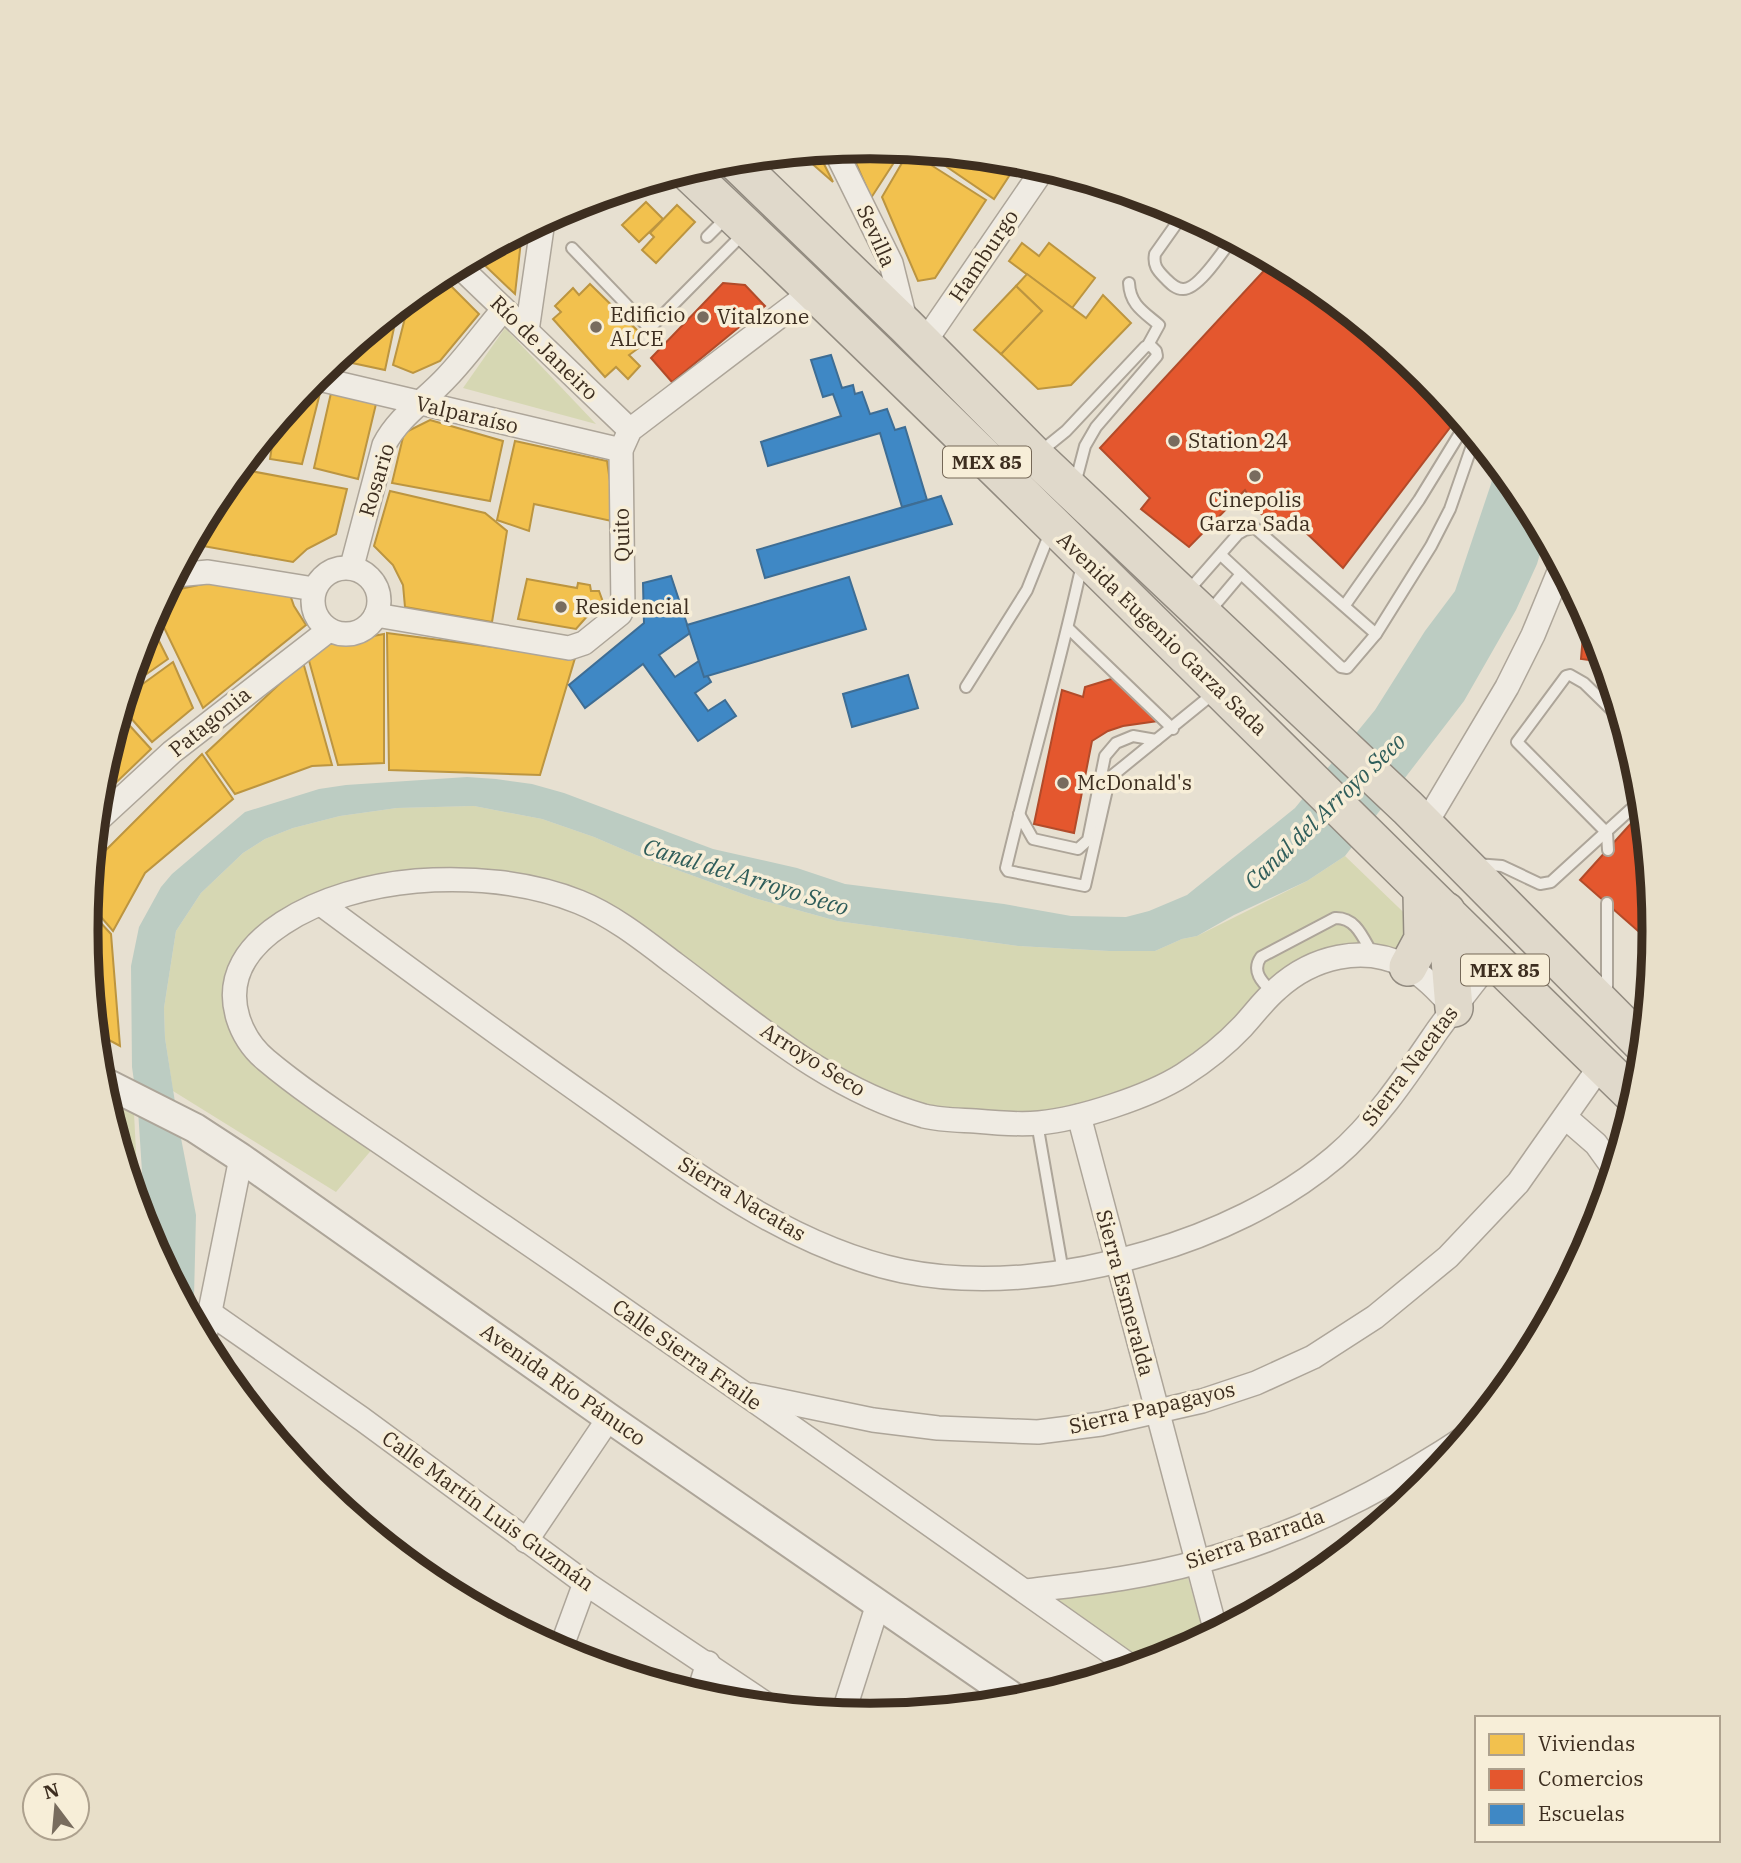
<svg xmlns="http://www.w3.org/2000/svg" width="1741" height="1863" font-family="'IBM Plex Serif',serif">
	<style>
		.green { fill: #d6d7b3 }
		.water { fill: #bcccc2 }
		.homes { fill: #f2c14e; stroke: #bc9540; stroke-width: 2 }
		.shops { fill: #e4572e; stroke: #b24b2a; stroke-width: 2 }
		.schools { fill: #3f88c5; stroke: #3e6d94; stroke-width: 2 }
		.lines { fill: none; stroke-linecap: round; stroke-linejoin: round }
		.service-casing { stroke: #ada599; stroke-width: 14 }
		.minor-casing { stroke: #ada599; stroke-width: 26 }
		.tertiary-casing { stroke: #ada599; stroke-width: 32 }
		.trunk-casing { stroke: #928b80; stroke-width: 40 }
		.service { stroke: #efebe3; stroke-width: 10 }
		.minor { stroke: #efebe3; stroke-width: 23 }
		.tertiary { stroke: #efebe3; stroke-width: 28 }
		.trunk { stroke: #e0d9cb; stroke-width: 37 }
		.poi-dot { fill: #786c5e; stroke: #f7eed8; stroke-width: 2.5 }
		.labels { text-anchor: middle; stroke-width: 7; stroke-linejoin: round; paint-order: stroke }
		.shield { fill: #f7eed8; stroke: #756857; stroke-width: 2 }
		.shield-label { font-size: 19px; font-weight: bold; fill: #3d2e20 }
		.street-label { font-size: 21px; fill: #3d2e20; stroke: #f7eed8 }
		.poi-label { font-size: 21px; fill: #3d2e20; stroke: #f7eed8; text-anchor: start }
		.water-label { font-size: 23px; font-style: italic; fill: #2f5d5a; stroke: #f7eed8 }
		.rim { fill: none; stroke: #3d2e20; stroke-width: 9 }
	</style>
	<rect width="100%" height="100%" fill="#e7e0d1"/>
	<g class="green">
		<path d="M505,328L596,424L463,388Z"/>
		<path d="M474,806L542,819L594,837L636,855L754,898L837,921L1018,946L1109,951H1155L1182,939L1197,936L1307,881L1345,856L1424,932L1421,946L1310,967L1204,1061L1037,1123L874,1099L635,933L487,881L339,898L246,957V1037L379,1141L336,1192L173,1091L165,1038L164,1008L176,931L201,893L243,853L265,839L293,828L340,816L397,808Z"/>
		<path d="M104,1096L134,1113L139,1210Z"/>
		<path d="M1186,1571L1205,1638L1170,1657L1146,1664L1051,1599Z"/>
	</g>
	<path class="water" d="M1496,462L1523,496L1545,537L1537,564L1516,610L1464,701L1345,856L1307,881L1234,915L1197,936L1182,939L1155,951H1109L1018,946L837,921L754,898L636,855L594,837L542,819L474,806L397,808L340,816L293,828L265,839L243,853L201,893L176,931L164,1008L165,1038L179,1128L196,1215L194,1297L190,1315L146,1233L138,1110L132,1067L131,966L139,927L161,887L172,874L245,812L319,789L346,785L467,777L496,779L532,784L564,793L713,849L797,868L845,884L1004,904L1071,916L1126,917L1149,911L1187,895L1295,808L1375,710L1425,631L1455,591L1491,484Z"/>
	<g class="homes">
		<path d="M871,147L902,150L871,198L850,149Z"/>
		<path d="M909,151L986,200L935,278L918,281L882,197Z"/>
		<path d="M818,152L833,182L801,154Z"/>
		<path d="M925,152L1019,161L994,199Z"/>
		<path d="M646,202L663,219L639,242L622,225Z"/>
		<path d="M677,205L695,222L656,263L642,250L654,237L650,233Z"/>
		<path d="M522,232L515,294L476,257Z"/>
		<path d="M1022,243L1039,256L1049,243L1095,278L1072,308L1009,261Z"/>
		<path d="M1027,274L1086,318L1103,295L1131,323L1071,385L1038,389L1001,354L1042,311L1016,286Z"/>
		<path d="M441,276L479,314L440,361L413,373L393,365L406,314L404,304Z"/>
		<path d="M590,284L641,334L633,341L640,347L629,355L640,366L628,379L616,367L605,377L553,319L561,312L555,306L573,288L579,295Z"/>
		<path d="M1016,286L1042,311L1001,354L974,330Z"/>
		<path d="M398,309L385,370L338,360L339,358Z"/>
		<path d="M305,390L320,393L302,464L270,459L275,426Z"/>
		<path d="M331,393L376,404L358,479L314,468Z"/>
		<path d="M430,420L503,441L490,501L392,483L404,433Z"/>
		<path d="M266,437L263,459L250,456Z"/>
		<path d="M515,441L607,461L616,522L534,504L529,531L497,520Z"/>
		<path d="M240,469L347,489L336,534L307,549L293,562L192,544L218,495Z"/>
		<path d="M390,491L485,513L507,531L492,622L405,607L403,585L393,565L374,546Z"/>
		<path d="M527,579L577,588L578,583L590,585L591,591H599L603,602L599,612L590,613L576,629L518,619Z"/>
		<path d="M208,583L288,589L294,606L306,625L203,708L156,611L166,592Z"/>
		<path d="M150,623L168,659L128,687L146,631Z"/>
		<path d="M387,633L575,658L540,775L389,770Z"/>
		<path d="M384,634V763L338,765L308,657L330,644Z"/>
		<path d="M173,662L193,708L152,742L122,708L126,696Z"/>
		<path d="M303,662L332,765L312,766L235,794L206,753Z"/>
		<path d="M120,715L151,749L99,799L101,778Z"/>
		<path d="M202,754L233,799L145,873L113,931L89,903L92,864Z"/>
		<path d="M88,909L111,934L120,1046L96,1033L86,931Z"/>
	</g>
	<g class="shops">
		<path d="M1273,261L1307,279L1376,336L1447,403L1458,417L1343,568L1300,527L1282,524L1261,514L1245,490L1189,547L1141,509L1150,498L1100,448Z"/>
		<path d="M723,283L745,285L765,306L672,382L651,358Z"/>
		<path d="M1585,612L1596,632L1605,662L1581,659Z"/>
		<path d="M1118,677L1158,721L1123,726L1108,731L1092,741L1074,833L1034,824L1062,690L1083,697L1085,687Z"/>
		<path d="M1643,810L1655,932L1654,945L1580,880Z"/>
	</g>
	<g class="schools">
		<path d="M831,355L842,388L853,385L855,394L862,392L870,414L887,409L895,430L905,427L927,500L902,507L880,433L768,466L761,442L841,416L833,394L823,397L811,360Z"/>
		<path d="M941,496L952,524L765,578L757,550Z"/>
		<path d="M671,576L690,633L659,655L675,677L699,661L711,682L695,693L708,711L725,700L736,716L698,741L643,664L585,708L569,685L644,623L643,583Z"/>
		<path d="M849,577L866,629L704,677L687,625Z"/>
		<path d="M908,675L918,708L852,727L843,694Z"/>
	</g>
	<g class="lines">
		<g class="service-casing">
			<g id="service">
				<path d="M1184,213L1155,254C1153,265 1157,270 1165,278C1170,283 1175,289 1183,289C1198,290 1223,251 1232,239"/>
				<path d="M707,237L727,217"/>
				<path d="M572,248L648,327L652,326L744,233"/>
				<path d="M1129,283C1130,305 1144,312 1159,325L1148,345"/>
				<path d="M1040,452L1066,431L1145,347L1150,345L1156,351L1157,356L1096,427L1085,446L1075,484"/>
				<path d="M1221,555L1341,667L1347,668L1376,634L1431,546L1450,509L1475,437"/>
				<path d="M1082,564C1060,666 1030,766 1006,868L1008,871L1085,886L1108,785L1113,775L1214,693"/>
				<path d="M1188,591L1238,534L1245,530L1255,528L1376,634"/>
				<path d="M1345,605L1419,500L1465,425"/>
				<path d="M1209,612L1241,574"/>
				<path d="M1068,628L1173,729"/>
				<path d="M966,687L1027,590L1051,530"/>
				<path d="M1019,814L1033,839L1078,849L1088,840L1105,756L1116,743L1133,736L1156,740"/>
				<path d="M1608,850L1607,833L1517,742L1566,676L1570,675L1584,683L1622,720"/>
				<path d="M1476,864L1502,866L1540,884L1551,882L1642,799"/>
				<path d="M1272,992C1262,982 1251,971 1261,957L1335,918C1356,917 1363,938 1373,955"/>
				<path d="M1607,996V903"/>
				<path d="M1037,1123L1063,1272"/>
			</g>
		</g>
		<g class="minor-casing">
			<g id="minor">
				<path d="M835,150L891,263L906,323"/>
				<path d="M459,266L630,430"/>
				<path d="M527,331L543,221"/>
				<path d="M924,343L1044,168"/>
				<path d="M315,378L621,450"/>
				<path d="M352,566L384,445C399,416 426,400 447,377C467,356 484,332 503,310"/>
				<circle cx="346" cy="601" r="33"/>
				<path d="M176,575L208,572L314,589"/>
				<path d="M376,615L569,648L584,643L620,614L623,608L621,450L630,430L814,290"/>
				<path d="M97,821L172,752L329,630"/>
				<path d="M1425,825L1507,687L1533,635L1561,567"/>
				<path d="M321,904C414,973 507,1041 601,1107C694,1173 789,1247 903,1271C983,1287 1070,1276 1147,1253C1213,1234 1282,1202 1335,1157C1376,1122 1407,1075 1437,1031C1455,1006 1474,982 1493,958"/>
				<path d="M1079,1116L1216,1632"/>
				<path d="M1565,1117L1596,1144L1614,1169"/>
				<path d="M210,1313L362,1419L585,1583L769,1706"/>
				<path d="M204,1341L241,1158"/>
				<path d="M752,1395L873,1420L938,1428L1038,1432L1101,1424L1202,1401L1256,1383L1313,1357L1375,1317L1448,1257L1518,1183L1601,1065"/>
				<path d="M526,1541L609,1418"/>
				<path d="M1025,1591C1082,1584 1142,1578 1198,1562C1295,1536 1384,1491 1467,1436"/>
				<path d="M560,1651L585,1583"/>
				<path d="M1133,1668C952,1540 772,1412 590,1286C524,1240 457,1195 390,1149C349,1121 304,1092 266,1060C253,1049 243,1034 238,1018C225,976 249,945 283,923C321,898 371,885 416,881C470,877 529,882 579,902C614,916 646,942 675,964C753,1022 829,1090 924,1116C940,1120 958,1120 975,1121C996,1123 1018,1125 1039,1123C1080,1119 1148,1097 1183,1075C1205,1061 1225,1045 1242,1027C1254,1014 1264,1000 1277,989C1312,957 1363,944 1406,966C1425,976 1440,993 1454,1008"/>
				<path d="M698,1695L708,1663"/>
				<path d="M843,1714L878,1604"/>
			</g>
		</g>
		<g class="tertiary-casing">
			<path id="tertiary" d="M100,1080L195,1128L241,1158L609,1418L1020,1702"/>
		</g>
		<g class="trunk-casing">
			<g id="trunk">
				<path d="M734,160L906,326L1035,456L1408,808L1644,1046"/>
				<path d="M687,171C1009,475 1318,791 1636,1098"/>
				<path d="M1446,911L1454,1008"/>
				<path d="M1408,967L1423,939L1422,893"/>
			</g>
		</g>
		<use href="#service" class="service"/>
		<use href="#minor" class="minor"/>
		<use href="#tertiary" class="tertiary"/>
		<use href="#trunk" class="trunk"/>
	</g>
	<g class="poi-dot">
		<circle cx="703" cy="317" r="7"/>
		<circle cx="596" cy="327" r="7"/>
		<circle cx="1174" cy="441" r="7"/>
		<circle cx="1255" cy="476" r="7"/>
		<circle cx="561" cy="607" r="7"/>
		<circle cx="1063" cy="783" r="7"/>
	</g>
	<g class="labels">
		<g class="shield">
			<rect x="943" y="446.5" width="88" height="31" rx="5"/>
			<rect x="1461" y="954.5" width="88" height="31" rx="5"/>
		</g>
		<g class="shield-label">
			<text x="987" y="469">MEX 85</text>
			<text x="1505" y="977">MEX 85</text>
		</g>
		<g class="street-label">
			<text transform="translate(876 236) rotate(66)" y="7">Sevilla</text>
			<text transform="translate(984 256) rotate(-56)" y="7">Hamburgo</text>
			<text transform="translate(544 348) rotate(44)" y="7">Río de Janeiro</text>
			<text transform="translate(467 415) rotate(13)" y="7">Valparaíso</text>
			<text transform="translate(377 480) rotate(-73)" y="7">Rosario</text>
			<text transform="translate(622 535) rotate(-91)" y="7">Quito</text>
			<text transform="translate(1162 634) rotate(44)" y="7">Avenida Eugenio Garza Sada</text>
			<text transform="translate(210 722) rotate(-39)" y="7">Patagonia</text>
			<text transform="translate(813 1060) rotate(32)" y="7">Arroyo Seco</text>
			<text transform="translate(1410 1066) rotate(-53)" y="7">Sierra Nacatas</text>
			<text transform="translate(742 1199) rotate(31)" y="7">Sierra Nacatas</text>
			<text transform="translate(1125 1293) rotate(75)" y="7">Sierra Esmeralda</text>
			<text transform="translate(687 1355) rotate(35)" y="7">Calle Sierra Fraile</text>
			<text transform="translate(563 1385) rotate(35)" y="7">Avenida Río Pánuco</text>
			<text transform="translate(1152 1408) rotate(-13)" y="7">Sierra Papagayos</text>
			<text transform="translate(488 1511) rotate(36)" y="7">Calle Martín Luis Guzmán</text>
			<text transform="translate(1255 1539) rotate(-19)" y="7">Sierra Barrada</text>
		</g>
		<g class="poi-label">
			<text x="610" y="322">Edificio<tspan x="610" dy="24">ALCE</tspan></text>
			<text x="717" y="324">Vitalzone</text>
			<text x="1188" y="448">Station 24</text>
			<text x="1255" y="507" text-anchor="middle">Cinepolis<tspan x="1255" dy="24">Garza Sada</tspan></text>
			<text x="575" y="614">Residencial</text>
			<text x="1077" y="790">McDonald's</text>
		</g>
		<g class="water-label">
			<text transform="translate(1325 811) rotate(-44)" y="8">Canal del Arroyo Seco</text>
			<text transform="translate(746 877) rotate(17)" y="8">Canal del Arroyo Seco</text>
		</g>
	</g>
	<path d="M0 0H1741V1863H0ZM98 931a772 772 0 1 1 1544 0a772 772 0 1 1-1544 0Z" fill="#e8dfc9" fill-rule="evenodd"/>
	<path class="rim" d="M98 931a772 772 0 1 1 1544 0a772 772 0 1 1-1544 0Z"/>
	<rect x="1475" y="1716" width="245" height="126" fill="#f7eed8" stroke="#ada18e" stroke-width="2"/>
	<rect x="1489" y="1734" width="35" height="21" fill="#f2c14e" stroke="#ada18e" stroke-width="2"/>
	<text x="1538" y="1751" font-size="21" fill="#3d2e20">Viviendas</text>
	<rect x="1489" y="1769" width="35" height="21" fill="#e4572e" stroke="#ada18e" stroke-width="2"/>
	<text x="1538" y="1786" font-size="21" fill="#3d2e20">Comercios</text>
	<rect x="1489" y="1804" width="35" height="21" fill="#3f88c5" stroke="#ada18e" stroke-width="2"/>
	<text x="1538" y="1821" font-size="21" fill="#3d2e20">Escuelas</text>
	<g transform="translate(56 1807) rotate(344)"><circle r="33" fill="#f7eed8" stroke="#ada18e" stroke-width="2"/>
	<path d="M0-5L12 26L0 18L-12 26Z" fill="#786c5e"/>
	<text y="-10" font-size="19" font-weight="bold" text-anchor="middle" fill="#3d2e20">N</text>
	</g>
</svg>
